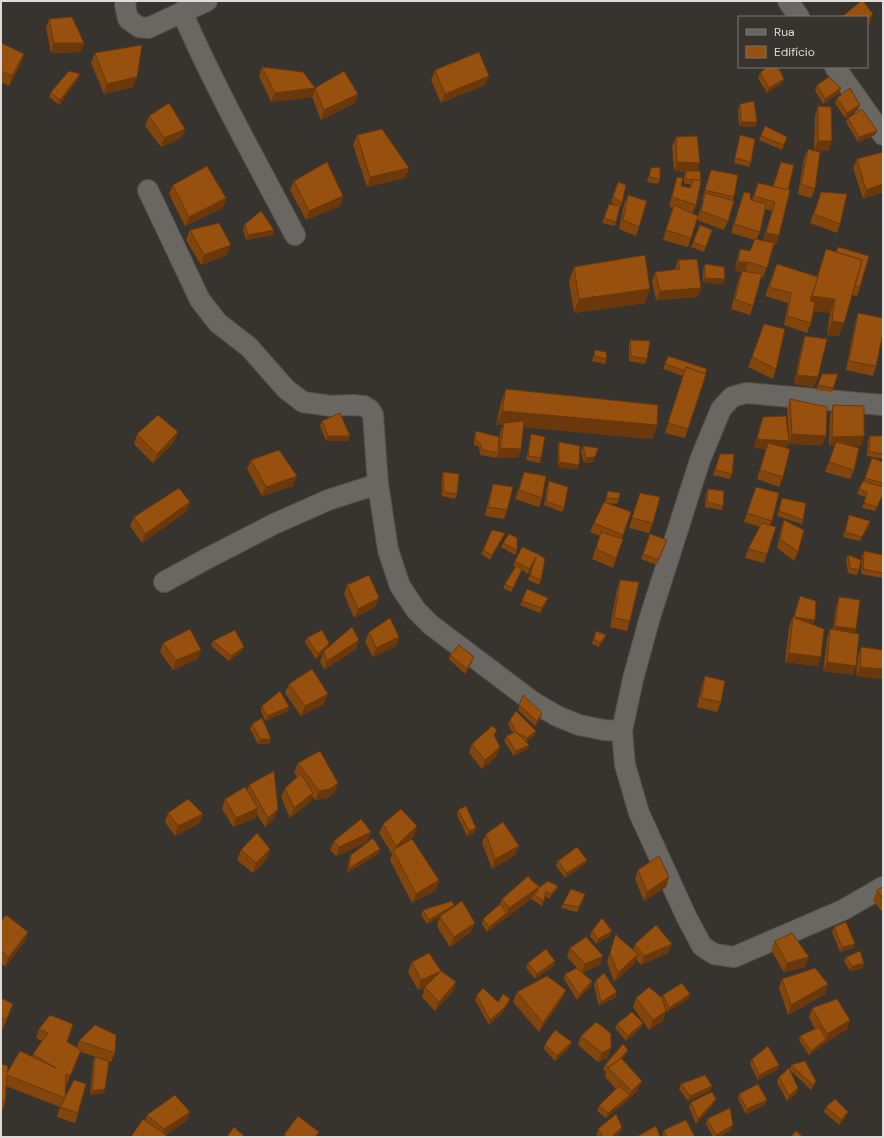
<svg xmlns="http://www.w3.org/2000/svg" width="884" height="1138" font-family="'DM Sans',sans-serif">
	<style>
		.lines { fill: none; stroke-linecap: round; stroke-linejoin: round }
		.minor-casing { stroke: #54524e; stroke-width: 22 }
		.minor { stroke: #6a6762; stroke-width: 20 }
		.wall { fill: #82450c; fill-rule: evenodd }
		.shaded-wall { fill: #6a380a }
		.building { fill: #97500e; stroke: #6a380a }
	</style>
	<rect width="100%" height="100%" fill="#373430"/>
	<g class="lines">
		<g class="minor-casing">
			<g id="minor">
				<path d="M126,1L125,5L128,19L139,27L148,28L207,1"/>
				<path d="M788,1L799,17"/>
				<path d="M182,12C215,88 256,161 295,235"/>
				<path d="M835,67L883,135"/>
				<path d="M148,190L200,300L218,323L249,347L286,389L303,402L331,406L352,405L364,406L370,410L373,415L378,484L388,550L400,586L416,610L431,625L533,702L557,716L579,725L604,730L622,731L633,679L650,617L700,460L721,409L732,397L746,393L883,405"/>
				<path d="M164,582L208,558L274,524L328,500L378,484"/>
				<path d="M622,731L625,765L639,813L687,918L702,946L714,954L734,957L843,910L883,887"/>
			</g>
		</g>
		<use href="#minor" class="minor"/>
	</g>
	<g class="wall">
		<path d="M49,19L84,43L81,52L51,53L46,28Z"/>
		<path d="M1,43L24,54L21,63L9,86L1,82Z"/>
		<path d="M95,53L133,87L104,94L91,63Z"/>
		<path d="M262,67L312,97L271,102L259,76Z"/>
		<path d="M435,70L485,85L441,103L431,80Z"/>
		<path d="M760,73L784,79L782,83L767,93L758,78Z"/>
		<path d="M78,79L59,105L49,97L51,92Z"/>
		<path d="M817,85L841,88L839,93L823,104L815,90Z"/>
		<path d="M315,88L355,103L321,120L312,97Z"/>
		<path d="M837,98L858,110L845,118L835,103Z"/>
		<path d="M740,104L755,127L739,126L738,109Z"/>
		<path d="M818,106L829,151L814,150L815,116Z"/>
		<path d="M149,116L185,129L181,138L161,147L145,126Z"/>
		<path d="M848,118L875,135L858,142L846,122Z"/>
		<path d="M765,126L787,137L782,150L759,140Z"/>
		<path d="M357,135L409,168L405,178L367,187L353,145Z"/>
		<path d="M740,135L751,162L749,167L734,163L739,140Z"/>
		<path d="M676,137L697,171L701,182L696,205L692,214L698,216L688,247L663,240L673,208L669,207L674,187L677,177L681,186L690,188L691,185L684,183V176L686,172L674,171L672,147Z"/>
		<path d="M808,149L815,189L811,198L798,194L804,158Z"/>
		<path d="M883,152V192L863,199L853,168L857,159Z"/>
		<path d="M781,162L779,235L776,245L774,244L763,278L761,277L753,306L750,315L731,309L738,281L742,272L735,271L737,259L740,249L750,251L755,240L731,233L744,192L751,200H752L758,183L773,186ZM765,209L772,211L763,241L757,239L760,232Z"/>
		<path d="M651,168L660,179L658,184L647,182Z"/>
		<path d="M711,170L734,197L728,221L724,230L697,220L703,200H702Z"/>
		<path d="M294,181L343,196L340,206L306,220L290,190Z"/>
		<path d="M618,182L622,203L620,208H619L616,222L615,226L602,223L609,204L615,205L611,202Z"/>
		<path d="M173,185L226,198L223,208L185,226L169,194Z"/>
		<path d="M821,192L840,224L837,233L810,223Z"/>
		<path d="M628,195L639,227L636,236L619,229L624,204Z"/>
		<path d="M245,224L273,235L246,240L243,229Z"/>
		<path d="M700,225L712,230L704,252L691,247Z"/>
		<path d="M190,230L227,255L201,265L186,240Z"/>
		<path d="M838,247L860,287L857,296L852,295L839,336L827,335L830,313L813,311L811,323L807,333L784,325L788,303L765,296L777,264L817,277L826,249L836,252Z"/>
		<path d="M678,260L698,297L656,300L652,281L655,272L675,270Z"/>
		<path d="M705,264L723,284L703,282V269Z"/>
		<path d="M574,267L645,303L574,313L569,281Z"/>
		<path d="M858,313L876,366L873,376L846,370L855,323Z"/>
		<path d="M764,324L776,369L773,379L748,367Z"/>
		<path d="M805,336L814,387L794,384L802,345Z"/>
		<path d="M630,340L647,359L645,364L629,361V345Z"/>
		<path d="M595,350L607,359L605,364L592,361Z"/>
		<path d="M665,364L707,369L685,438L665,433L683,376L663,369Z"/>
		<path d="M822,374H838L832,392L816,390Z"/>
		<path d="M506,389L657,425L652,439L523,427L521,449L518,458H497L480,455L479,447L474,445V436L476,431L499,444L500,433L503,425H496L501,403Z"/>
		<path d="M790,399L826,436L822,445L789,444V441L786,448L783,477L779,487L757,479L766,449L754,448L760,426L763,417L789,437L787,408Z"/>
		<path d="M833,405L864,436L861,446H852L854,470L850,479L825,472L835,446H829L830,415Z"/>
		<path d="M322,421L350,436L348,441H326L320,426Z"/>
		<path d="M137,434L174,442L153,463L134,444Z"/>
		<path d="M531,434L541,458L540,463L526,460L530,439Z"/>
		<path d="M870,436H883V459L867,456L868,440Z"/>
		<path d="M559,442L578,470L558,467V447Z"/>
		<path d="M583,446L593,462L584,463L581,451Z"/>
		<path d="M720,454L732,474L730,479L713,475Z"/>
		<path d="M872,458L883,462V495L875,511L862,508L866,497L857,494L859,489L864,481Z"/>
		<path d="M251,460L293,486L262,496L247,469Z"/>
		<path d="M443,472L457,494L455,499L442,496V477Z"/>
		<path d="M524,472L542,498L539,507L515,499Z"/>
		<path d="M549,481L564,508L562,512L544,505L547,486Z"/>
		<path d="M493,484L507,510L504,519L485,516L490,494Z"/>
		<path d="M756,487L772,521L770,526L776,527L764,563L745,558L748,549L760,527L744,522Z"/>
		<path d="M708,489L723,506L722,510L705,507L706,494Z"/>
		<path d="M608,491L619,499L617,504L607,503L631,512L622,538L623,539L613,568L592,559L600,536L590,532L594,523L605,502Z"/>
		<path d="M640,493L653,523L649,533L629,528Z"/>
		<path d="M782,498L803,520L802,524L777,516Z"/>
		<path d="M187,511L142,543L130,526L134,517Z"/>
		<path d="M849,515L869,526L860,541L843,537Z"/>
		<path d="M784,520L798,552L794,561L777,548L781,529Z"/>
		<path d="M650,534L667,540L657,565L641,559Z"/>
		<path d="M503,537L490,560L481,554L483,550Z"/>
		<path d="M503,543L517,550L515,555L501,547Z"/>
		<path d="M864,551L883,555V578L861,574L862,556Z"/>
		<path d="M538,554L541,580L539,585L528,580L535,562L528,574L522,570L511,592L503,588L505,584L516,567L513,566L515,561Z"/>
		<path d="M848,555L859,570L857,575L848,573L846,560Z"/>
		<path d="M620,580L630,621L627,631L610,627L617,589Z"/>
		<path d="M347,585L379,598L375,607L354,618L344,594Z"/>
		<path d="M800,596L813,624H812L818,666L785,662L789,627L793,617V618Z"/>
		<path d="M839,597L856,629L855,633L853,675L823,671L827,638L830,629H833L836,607Z"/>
		<path d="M522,601L546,603L540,613L520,605Z"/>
		<path d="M596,631L604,640L599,647L592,644Z"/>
		<path d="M369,632L399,637L396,646L373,657L365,642Z"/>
		<path d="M307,638L328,647L316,659L305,642Z"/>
		<path d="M359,640L356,649L324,670L320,661L324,651Z"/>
		<path d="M213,641L242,651L229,661L211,646Z"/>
		<path d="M163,643L198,659L173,670L160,652Z"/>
		<path d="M861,647L883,650V679L856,676L858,656Z"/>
		<path d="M450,655L472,662L465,674L449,659Z"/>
		<path d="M705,676L721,702L717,712L697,707L702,685Z"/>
		<path d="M289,684L324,704L301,716L285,693Z"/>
		<path d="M523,695L541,717L535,726L518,710Z"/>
		<path d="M262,706L288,711L265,721L261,710Z"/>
		<path d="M510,720L535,735L526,742L529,745L527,749L514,756L504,741L506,736L513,733L508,725Z"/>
		<path d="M252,724L269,744H258L250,729Z"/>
		<path d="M495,737L497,756L482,769L469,753L472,744Z"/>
		<path d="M298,763L335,792L327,798L315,800L312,796L310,802L290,818L281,797L285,788L297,777L294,773Z"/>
		<path d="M249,785L278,809L274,819L265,827L256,813L255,818L233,827L222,809L225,799L247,790Z"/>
		<path d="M458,810L474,833L467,836L457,815Z"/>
		<path d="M168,813L200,823L175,836L165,822Z"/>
		<path d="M383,824L414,836L408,841L439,880L436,890L412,903L390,860L392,854L379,833Z"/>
		<path d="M371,832L367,842L336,856L330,850L334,841Z"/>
		<path d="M486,834L515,855L492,869L482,843Z"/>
		<path d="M380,849L378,854L347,873L349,859L351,855Z"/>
		<path d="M241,850L267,859L253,873L237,860Z"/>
		<path d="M587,860L585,864L565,878L556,866L558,861Z"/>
		<path d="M638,870L669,877L666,887L644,901L635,879Z"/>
		<path d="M558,886L556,890L549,899L545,896L542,906L531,899L487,932L482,924L483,919L500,904L502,899L540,887Z"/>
		<path d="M883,887V913L873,900L877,890Z"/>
		<path d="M584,898L577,912L561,908L563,904Z"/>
		<path d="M453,907L471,932L450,947L439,930L437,925L440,917L427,924L421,915L423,910Z"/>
		<path d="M1,921L28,932L25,941L5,967L1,963Z"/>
		<path d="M834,927L854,948L840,952L832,932Z"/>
		<path d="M592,931H612L610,936L596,944L590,936Z"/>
		<path d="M616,933L618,937L633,950L635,944H672L668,953L641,965L636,959L634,964L614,982L607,962Z"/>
		<path d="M775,941L805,967L784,972L771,950Z"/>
		<path d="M570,948L600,965L582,973L592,981L591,986L577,1000L564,979L565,974L578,969L567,957Z"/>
		<path d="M846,957L864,963L863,968L850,971L844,961Z"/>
		<path d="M412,962L441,971L456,982L453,991L435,1011L422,997L425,987L427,986L418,990L408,972Z"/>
		<path d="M528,963L554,966L535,979L526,968Z"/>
		<path d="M782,979L828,984L825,994L788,1015L779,988Z"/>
		<path d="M596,980L616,997L599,1006L594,985Z"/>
		<path d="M517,992L562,999L539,1032L513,1002Z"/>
		<path d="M690,994L688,999L667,1012L665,1008L663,1021L649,1030L633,1007L636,998H662L663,995Z"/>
		<path d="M477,995L498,1002L508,1004L502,1013L489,1025L475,1000Z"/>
		<path d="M1,998L13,1004L3,1029H1Z"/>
		<path d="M812,1008L850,1020L847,1029L824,1044L809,1055L799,1040L800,1036L815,1029L809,1017Z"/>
		<path d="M643,1023L641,1028L626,1041L615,1028L617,1024Z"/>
		<path d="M39,1029L77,1047L79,1041L115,1053L111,1062L109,1061L103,1093L90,1095L93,1062L95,1057L103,1059L80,1052L66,1086V1085L65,1098L78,1113L75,1123L57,1117L60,1107L6,1086L5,1103L2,1112H1V1064L7,1073L32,1056L42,1041L36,1038Z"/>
		<path d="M581,1036L608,1057L598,1062L578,1045Z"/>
		<path d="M545,1044L570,1047L555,1061L544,1049Z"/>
		<path d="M628,1050L626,1054L622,1059L638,1090L628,1100L606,1118L597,1111L599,1106L616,1089L605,1077L606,1072L603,1069L605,1065Z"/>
		<path d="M752,1059L779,1065L777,1070L758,1080L750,1064Z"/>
		<path d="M791,1065L816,1081L814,1086L811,1090L790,1070L797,1093L787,1101L777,1082L779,1077L790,1070Z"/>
		<path d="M681,1084L712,1086L710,1091L688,1101L679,1089Z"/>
		<path d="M739,1094L767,1100L765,1105L746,1114L738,1099Z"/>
		<path d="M691,1102L714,1104L696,1124L689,1107Z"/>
		<path d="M826,1107L846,1117L839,1125L824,1112Z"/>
		<path d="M190,1112L186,1121L166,1135V1137H131L132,1135L145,1121L147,1115Z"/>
		<path d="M707,1119L731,1130L719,1137H713L706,1124Z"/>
		<path d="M622,1127L621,1132L615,1137H598L597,1134L598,1129Z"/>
		<path d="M664,1130L695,1137H662Z"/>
	</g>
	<g class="shaded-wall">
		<path d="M873,14L870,24L867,26V20Z"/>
		<path d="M54,43H84L81,52L51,53Z"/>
		<path d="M24,54L21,63L9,86L12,76Z"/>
		<path d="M80,74L78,79L59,105L60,100Z"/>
		<path d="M489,76L485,85L441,103L445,94Z"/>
		<path d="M137,77L133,87L104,94L107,84Z"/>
		<path d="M784,79L782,83L767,93L769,88Z"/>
		<path d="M315,88L312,97L271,102L275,93Z"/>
		<path d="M841,88L839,93L823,104L825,99Z"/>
		<path d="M358,94L355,103L321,120L324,110Z"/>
		<path d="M860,105L858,110L845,118L847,113Z"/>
		<path d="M741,122H757L755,127L739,126Z"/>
		<path d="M185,129L181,138L161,147L164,138Z"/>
		<path d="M877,131L875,135L858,142L859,137Z"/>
		<path d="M818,141H832L829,151L814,150Z"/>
		<path d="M677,162L700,163L697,172L674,171Z"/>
		<path d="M409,168L405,178L367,187L370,177Z"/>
		<path d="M883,184V192L863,199L866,190Z"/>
		<path d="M343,196L340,206L306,220L309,211Z"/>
		<path d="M226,198L223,208L185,226L189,217Z"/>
		<path d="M274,230L273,235L246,240L248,235Z"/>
		<path d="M766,233L779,235L776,245L763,243Z"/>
		<path d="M231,245L227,255L201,265L204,255Z"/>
		<path d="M738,262H748L745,272L735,271Z"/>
		<path d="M705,278L725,279L723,284L703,282Z"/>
		<path d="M701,288L698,297L656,300L660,291Z"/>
		<path d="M650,289L645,303L574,313L579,299Z"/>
		<path d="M812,296L835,299L830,313L807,310Z"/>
		<path d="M832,321L844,323L839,336L827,335Z"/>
		<path d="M797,375L818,377L814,387L794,384Z"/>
		<path d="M502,411L657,425L652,439L503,425L504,423L503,425H496Z"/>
		<path d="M178,432L174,442L153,463L157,454Z"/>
		<path d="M792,434L826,436L822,445L789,444Z"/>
		<path d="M328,436H350L348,441H326Z"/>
		<path d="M864,436L861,446H829L832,437Z"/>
		<path d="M757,439L789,441L786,450L768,443L766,449L754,448Z"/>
		<path d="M500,448L521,449L518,458H497Z"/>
		<path d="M595,457L593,462L584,463L586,458Z"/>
		<path d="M559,462L579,465L578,470L558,467Z"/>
		<path d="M297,476L293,486L262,496L266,487Z"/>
		<path d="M190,502L187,511L142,543L145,534Z"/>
		<path d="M870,521L869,526L860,541Z"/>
		<path d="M505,533L503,537L490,560L492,555Z"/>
		<path d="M536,557L535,562L528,574L529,569Z"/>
		<path d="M379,598L375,607L354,618L358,609Z"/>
		<path d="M548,598L546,603L540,613L542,608Z"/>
		<path d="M794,617L815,620L813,624L792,622Z"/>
		<path d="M835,626L856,629L853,639L832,636Z"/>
		<path d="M606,635L604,640L599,647L600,643Z"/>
		<path d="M399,637L396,646L373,657L376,648Z"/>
		<path d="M359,640L356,649L324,670L327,661Z"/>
		<path d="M329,643L328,647L316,659L318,654Z"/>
		<path d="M244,647L242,651L229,661L231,656Z"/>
		<path d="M201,650L198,659L173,670L176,660Z"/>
		<path d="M789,653L821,657L818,666L785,662Z"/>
		<path d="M474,657L472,662L465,674L467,669Z"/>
		<path d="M827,662L856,666L853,675L823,671Z"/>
		<path d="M860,667L883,669V679L856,676Z"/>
		<path d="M328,694L324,704L301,716L305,706Z"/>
		<path d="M289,707L288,711L265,721L267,716Z"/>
		<path d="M542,713L541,717L535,726L537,721Z"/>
		<path d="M536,731L535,735L526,743L527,738Z"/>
		<path d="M260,739H271L269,744H258Z"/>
		<path d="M529,745L527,749L514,756L516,751Z"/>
		<path d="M500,747L497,756L482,769L485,760Z"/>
		<path d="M338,783L335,792L327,798L315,800L319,791Z"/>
		<path d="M313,793L310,802L290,818L294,808Z"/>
		<path d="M258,808L255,818L233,827L236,818Z"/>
		<path d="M278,809L274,819L265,827L268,818Z"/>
		<path d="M203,814L200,823L175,836L178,826Z"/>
		<path d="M417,826L414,836L395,853L394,852L396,846Z"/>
		<path d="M476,828L474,833L467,836L469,831Z"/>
		<path d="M371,832L367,842L336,856L339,847Z"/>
		<path d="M519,846L515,855L492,869L495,859Z"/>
		<path d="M270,849L267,859L253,873L256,863Z"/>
		<path d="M380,849L378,854L347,873L349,868Z"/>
		<path d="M587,860L585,864L565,878L567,873Z"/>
		<path d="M669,877L666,887L644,901L647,892Z"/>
		<path d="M439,880L436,890L412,903L416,894Z"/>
		<path d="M558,886L556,890L549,899L551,894Z"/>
		<path d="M539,887L536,896L533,894L531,899L487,932L489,927L507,913L509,908Z"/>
		<path d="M454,905L452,910L440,916V917L427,924L429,920Z"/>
		<path d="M475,923L471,932L450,947L454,937Z"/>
		<path d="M612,931L610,936L596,944L598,939Z"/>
		<path d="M28,932L25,941L5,967L8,958Z"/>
		<path d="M672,944L668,953L641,965L644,956Z"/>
		<path d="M855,944L854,948L840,952L842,947Z"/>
		<path d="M638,954L634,964L614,982L618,973Z"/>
		<path d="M603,956L600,965L582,973L585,964Z"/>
		<path d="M809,957L805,967L784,972L787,963Z"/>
		<path d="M555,961L554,966L535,979L537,974Z"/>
		<path d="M864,963L863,968L850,971L852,966Z"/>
		<path d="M441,971L437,981L418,990L421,980Z"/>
		<path d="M592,981L591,986L577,1000L579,995Z"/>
		<path d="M456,982L453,991L435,1011L439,1002Z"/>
		<path d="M828,984L825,994L788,1015L791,1005Z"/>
		<path d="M566,990L562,999L539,1032L543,1023Z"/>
		<path d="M617,992L616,997L599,1006L601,1002Z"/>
		<path d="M690,994L688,999L667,1012L669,1008Z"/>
		<path d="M510,999L508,1004L502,1013L489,1025L490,1020Z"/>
		<path d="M666,1011L663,1021L649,1030L653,1020Z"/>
		<path d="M850,1020L847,1029L824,1044L809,1055L811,1051L826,1039L827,1034Z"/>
		<path d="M643,1023L641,1028L626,1041L628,1036Z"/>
		<path d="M572,1042L570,1047L555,1061L557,1056Z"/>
		<path d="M611,1048L608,1057L598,1062L602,1053Z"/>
		<path d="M81,1050L78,1059L66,1086L70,1076Z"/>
		<path d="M628,1050L626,1054L611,1071L610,1070Z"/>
		<path d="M779,1065L777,1070L758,1080L759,1075Z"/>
		<path d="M642,1081L638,1090L628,1100L606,1118L608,1113L630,1095L632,1091Z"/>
		<path d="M816,1081L814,1086L811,1090L813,1085Z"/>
		<path d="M712,1086L710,1091L688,1101L690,1096Z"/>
		<path d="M798,1088L797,1093L787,1101L789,1096Z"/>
		<path d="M105,1089L103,1093L90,1095L92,1091Z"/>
		<path d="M716,1099L714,1104L696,1124L698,1119Z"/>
		<path d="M767,1100L765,1105L746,1114L747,1109Z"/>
		<path d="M190,1112L186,1121L163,1137H161L164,1129Z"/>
		<path d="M848,1112L846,1117L839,1125L841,1120Z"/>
		<path d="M733,1125L731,1130L719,1137H716V1135Z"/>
		<path d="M622,1127L621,1132L615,1137H611Z"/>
	</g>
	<g class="building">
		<path d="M861,1H863L873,14L867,20V17H844L843,16Z"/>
		<path d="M72,17L84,43H54L49,19Z"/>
		<path d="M1,43L24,54L12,76L1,71Z"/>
		<path d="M142,45L137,77L107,84L95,53Z"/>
		<path d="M479,52L489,76L445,94L435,70Z"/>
		<path d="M262,67L303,72L315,88L275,93Z"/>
		<path d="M767,67H778L784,79L769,88L760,73Z"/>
		<path d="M69,71L80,74L60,100L51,92Z"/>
		<path d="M344,71L358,94L324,110L315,88Z"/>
		<path d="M829,77L841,88L825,99L817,85Z"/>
		<path d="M850,88L860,105L847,113L837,98Z"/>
		<path d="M754,101L757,122H741L740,104Z"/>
		<path d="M169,103L185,129L164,138L149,116Z"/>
		<path d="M818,106L831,107L832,141H818Z"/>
		<path d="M862,109L877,131L859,137L848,118Z"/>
		<path d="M765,126L787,137L784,145L761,136Z"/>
		<path d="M382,129L409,168L370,177L357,135Z"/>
		<path d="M740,135L755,139L751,162L735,158Z"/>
		<path d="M697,136L700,163L677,162L676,137Z"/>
		<path d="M808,149L820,152L815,189L801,184Z"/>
		<path d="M883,152V184L866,190L857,159Z"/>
		<path d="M327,162L343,196L309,211L294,181Z"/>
		<path d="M781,162L794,165L788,190L773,187Z"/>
		<path d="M207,166L226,198L189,217L173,185Z"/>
		<path d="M660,167V179L649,177L651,168Z"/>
		<path d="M711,170L738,175L734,197L705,190Z"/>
		<path d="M686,171H700L701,182V181L694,179V180L686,179Z"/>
		<path d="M677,177L683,178L681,186L690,188L694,179L701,181L696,205L672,197Z"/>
		<path d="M618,182L626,185L622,203L613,197Z"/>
		<path d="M758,183L790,190L779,235L766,233L775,202L754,196Z"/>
		<path d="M744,192L750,193L751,200L766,204L760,232L734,224Z"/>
		<path d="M821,192L847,194L840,224L814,214Z"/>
		<path d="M705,193L734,201L728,221L701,211Z"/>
		<path d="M628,195L647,201L639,227L623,220Z"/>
		<path d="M609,204L620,206L616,222L604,218Z"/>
		<path d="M674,205L698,216L691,238L666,230Z"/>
		<path d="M261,211L274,230L248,235L245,224Z"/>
		<path d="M219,223L231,245L204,255L190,230Z"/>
		<path d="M700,225L712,230L706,247L693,242Z"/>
		<path d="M755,239L774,243L767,268L748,262H738L740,249L750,251Z"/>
		<path d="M838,247L869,256L860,287L855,286L862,260L836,252Z"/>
		<path d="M826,249L862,260L844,323L832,321L835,299L812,296Z"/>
		<path d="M645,255L650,289L579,299L574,267Z"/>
		<path d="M697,259L701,288L660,291L655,272L680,269L678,260Z"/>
		<path d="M705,264L724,267L725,279L705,278Z"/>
		<path d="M777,264L818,277L810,301L815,302L811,323L787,316L791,293L769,287Z"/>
		<path d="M742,271L762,274L753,306L735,299Z"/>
		<path d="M858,313L883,318V333L876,366L849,361Z"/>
		<path d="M764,324L785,329L776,369L752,357Z"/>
		<path d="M805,336L827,339L818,377L797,375Z"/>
		<path d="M630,340L650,341L647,359L631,356Z"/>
		<path d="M595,350L606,352L607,359L594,356Z"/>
		<path d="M668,356L707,369L705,374L686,367L685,371L665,364Z"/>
		<path d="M686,367L706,374L688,429L668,423Z"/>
		<path d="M822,374H838L833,388L818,385Z"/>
		<path d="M506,389L658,405L657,425L502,411Z"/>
		<path d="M790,399L827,407L826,436L792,434Z"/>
		<path d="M833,405L864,406V436L832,437Z"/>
		<path d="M340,413L350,436H328L322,421Z"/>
		<path d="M158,415L178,432L157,454L137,434Z"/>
		<path d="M786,416L789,441L757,439L763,417Z"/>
		<path d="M524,421L521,449L500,448L504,423Z"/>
		<path d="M476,431L499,437L498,453L482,450L480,443L475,440Z"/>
		<path d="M531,434L545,437L541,458L528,456Z"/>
		<path d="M870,436H883V454L869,451Z"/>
		<path d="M559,442L580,446L579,465L559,462Z"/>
		<path d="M836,442L859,448L854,470L829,462Z"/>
		<path d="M768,443L790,449L783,477L760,470Z"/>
		<path d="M583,446L598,448L595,457L586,458Z"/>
		<path d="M279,450L297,476L266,487L251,460Z"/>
		<path d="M720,454H734L732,474L715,470Z"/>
		<path d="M872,458L883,462V483L865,478Z"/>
		<path d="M443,472L459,474L457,494L444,492Z"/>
		<path d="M524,472L546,476L542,498L519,490Z"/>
		<path d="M549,481L568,487L564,508L546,501Z"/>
		<path d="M863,481L883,487V494L877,507L864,503L867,492L859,489Z"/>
		<path d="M493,484L513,487L507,510L488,507Z"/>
		<path d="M756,487L779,493L772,521L747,513Z"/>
		<path d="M179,488L190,502L145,534L134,517Z"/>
		<path d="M708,489L724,491L723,506L707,502Z"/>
		<path d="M608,491L620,493L619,499L606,498Z"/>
		<path d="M640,493L660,497L653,523L632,518Z"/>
		<path d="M782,498L806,503L803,520L779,511Z"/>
		<path d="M604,502L631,512L623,535L594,523Z"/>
		<path d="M849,515L870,521L862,537L845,532Z"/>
		<path d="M784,520L804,530L798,552L780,539Z"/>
		<path d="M762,523L776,527L767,554L748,549Z"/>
		<path d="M492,530L505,533L492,555L483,550Z"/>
		<path d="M601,532L623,539L616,558L596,549Z"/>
		<path d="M509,534L517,538V550L503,543Z"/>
		<path d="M650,534L667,540L658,560L643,554Z"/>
		<path d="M522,547L538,554L545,559L541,580L530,575L536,557L529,569L515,561Z"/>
		<path d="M864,551L883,555V573L863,569Z"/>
		<path d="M848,555L861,560L859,570L850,568Z"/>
		<path d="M516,566L522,569L513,588L505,584Z"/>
		<path d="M369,575L379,598L358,609L347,585Z"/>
		<path d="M620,580L639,582L630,621L614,618Z"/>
		<path d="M527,589L548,598L542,608L522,601Z"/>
		<path d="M800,596L816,601L815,620L794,617Z"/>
		<path d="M839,597L860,600L856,629L835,626Z"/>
		<path d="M793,617L824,629L821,657L789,653Z"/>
		<path d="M390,618L399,637L376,648L369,632Z"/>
		<path d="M352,627L359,640L327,661L324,651Z"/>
		<path d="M190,629L201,650L176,660L163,643Z"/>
		<path d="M830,629L859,634L856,666L827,662Z"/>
		<path d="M235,630L244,647L231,656L213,641Z"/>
		<path d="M322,630L329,643L318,654L307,638Z"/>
		<path d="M596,631L606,635L600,643L594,639Z"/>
		<path d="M459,645L474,657L467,669L450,655Z"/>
		<path d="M861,647L883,650V669L860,667Z"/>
		<path d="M312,669L328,694L305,706L289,684Z"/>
		<path d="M705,676L725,681L721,702L701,698Z"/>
		<path d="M280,691L289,707L267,716L262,706Z"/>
		<path d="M523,695L542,713L537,721L519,705Z"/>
		<path d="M516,711L536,731L527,738L516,732L529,745L516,751L506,736L516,732L510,720Z"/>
		<path d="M262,718L271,739H260L252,724Z"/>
		<path d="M492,726L497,730L494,735L500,747L485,760L472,744Z"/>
		<path d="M320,751L338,783L330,789L319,791L298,763Z"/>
		<path d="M274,771L278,809L268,818L249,785Z"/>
		<path d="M301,774L313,793L294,808L285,788Z"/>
		<path d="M245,787L258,808L236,818L225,799Z"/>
		<path d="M188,799L203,814L178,826L168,813Z"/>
		<path d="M466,806L476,828L469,831L458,810Z"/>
		<path d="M401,809L417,826L396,846L383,824Z"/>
		<path d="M361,819L371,832L339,847L334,841Z"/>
		<path d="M503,822L519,846L495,859L486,834Z"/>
		<path d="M257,833L270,849L256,863L241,850Z"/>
		<path d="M373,838L380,849L349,868L351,855Z"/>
		<path d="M412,839L439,880L416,894L393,850Z"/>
		<path d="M577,847L587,860L567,873L558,861Z"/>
		<path d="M659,856L669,877L647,892L638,870Z"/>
		<path d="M528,876L539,887L509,908L502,899Z"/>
		<path d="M529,878L540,887L548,881L558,886L551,894L546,891L544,901L533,894L537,892L539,887Z"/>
		<path d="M883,887V899L877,890Z"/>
		<path d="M571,889L585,894L579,907L563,904Z"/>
		<path d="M452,901L454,905L429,920L423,910Z"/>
		<path d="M462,901L475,923L454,937L442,920L440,916Z"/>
		<path d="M500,904L507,913L489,927L483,919Z"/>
		<path d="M6,915L28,932L8,958L1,950V921Z"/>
		<path d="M602,918L612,931L598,939L592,931Z"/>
		<path d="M846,922L855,944L842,947L834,927Z"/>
		<path d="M656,925L672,944L644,956L635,944Z"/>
		<path d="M616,933L618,937L638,954L618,973L610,953Z"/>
		<path d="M792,933L809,957L787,963L775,941Z"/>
		<path d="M586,937L603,956L585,964L570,948Z"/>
		<path d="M546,949L555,961L537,974L528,963Z"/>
		<path d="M860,951L864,963L852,966L846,957Z"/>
		<path d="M429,953L441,971L456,982L439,1002L425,987L441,971L421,980L412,962Z"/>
		<path d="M577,968L592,981L579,995L565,974Z"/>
		<path d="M815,968L828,984L791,1005L782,979Z"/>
		<path d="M604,973L617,992L601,1002L596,980Z"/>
		<path d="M547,976L566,990L543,1023L517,992Z"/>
		<path d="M682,983L690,994L669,1008L663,995Z"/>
		<path d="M649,987L662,998L666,1011L653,1020L636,998Z"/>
		<path d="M483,988L498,1002L503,994L510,999L504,1008L490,1020L477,995Z"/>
		<path d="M1,998L13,1004L6,1020L1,1018Z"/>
		<path d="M837,999L850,1020L827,1034L812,1008Z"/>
		<path d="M632,1012L643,1023L628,1036L617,1024Z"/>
		<path d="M50,1015L73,1024L67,1042L81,1050L70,1076L66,1074L65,1098L7,1075L5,1103L1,1101V1064L8,1066L7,1073L20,1051L56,1068L33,1054L48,1033L39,1029Z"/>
		<path d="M596,1022L602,1026L611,1034V1048L602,1053L581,1036Z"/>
		<path d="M95,1025L116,1035L115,1053L79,1041Z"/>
		<path d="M819,1027L826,1039L811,1051L800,1036Z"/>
		<path d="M555,1030L572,1042L557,1056L545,1044Z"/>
		<path d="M623,1044L628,1050L619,1060L608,1067L605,1065Z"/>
		<path d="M768,1046L779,1065L759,1075L752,1059Z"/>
		<path d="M95,1057L109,1061L105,1089L92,1091Z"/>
		<path d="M621,1058L642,1081L632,1091L608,1068Z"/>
		<path d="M805,1061L816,1081L813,1085L791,1065Z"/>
		<path d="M789,1068L798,1088L789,1096L779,1077Z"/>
		<path d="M705,1075L712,1086L690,1096L681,1084Z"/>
		<path d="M74,1080L86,1084L78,1113L60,1107Z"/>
		<path d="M758,1084L767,1100L747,1109L739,1094Z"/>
		<path d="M619,1086L630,1095L608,1113L599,1106Z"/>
		<path d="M712,1092L716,1099L698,1119L691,1102Z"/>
		<path d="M175,1095L190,1112L164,1129L147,1115Z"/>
		<path d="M835,1099L848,1112L841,1120L826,1107Z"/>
		<path d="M730,1108L733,1125L716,1135L707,1119Z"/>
		<path d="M616,1114L622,1127L611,1137H603L598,1129Z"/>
		<path d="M298,1116L319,1132L315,1137H288L284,1135Z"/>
		<path d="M143,1119L166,1135L165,1137H134L132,1135Z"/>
		<path d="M686,1120L695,1137H667L664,1130Z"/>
		<path d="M656,1126L660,1137H636Z"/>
		<path d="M234,1127L245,1137H227Z"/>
		<path d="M796,1131L803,1137H791Z"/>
	</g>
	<rect width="884" height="1138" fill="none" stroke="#dedcda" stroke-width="4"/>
	<rect x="738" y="16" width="130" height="52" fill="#373430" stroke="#7a7774"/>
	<rect x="746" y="29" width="20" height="6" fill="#6a6762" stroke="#7a7774"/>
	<text x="774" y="36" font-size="12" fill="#dedcda">Rua</text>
	<rect x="746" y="46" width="20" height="12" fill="#97500e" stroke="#7a7774"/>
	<text x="774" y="56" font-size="12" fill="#dedcda">Edifício</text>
</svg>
